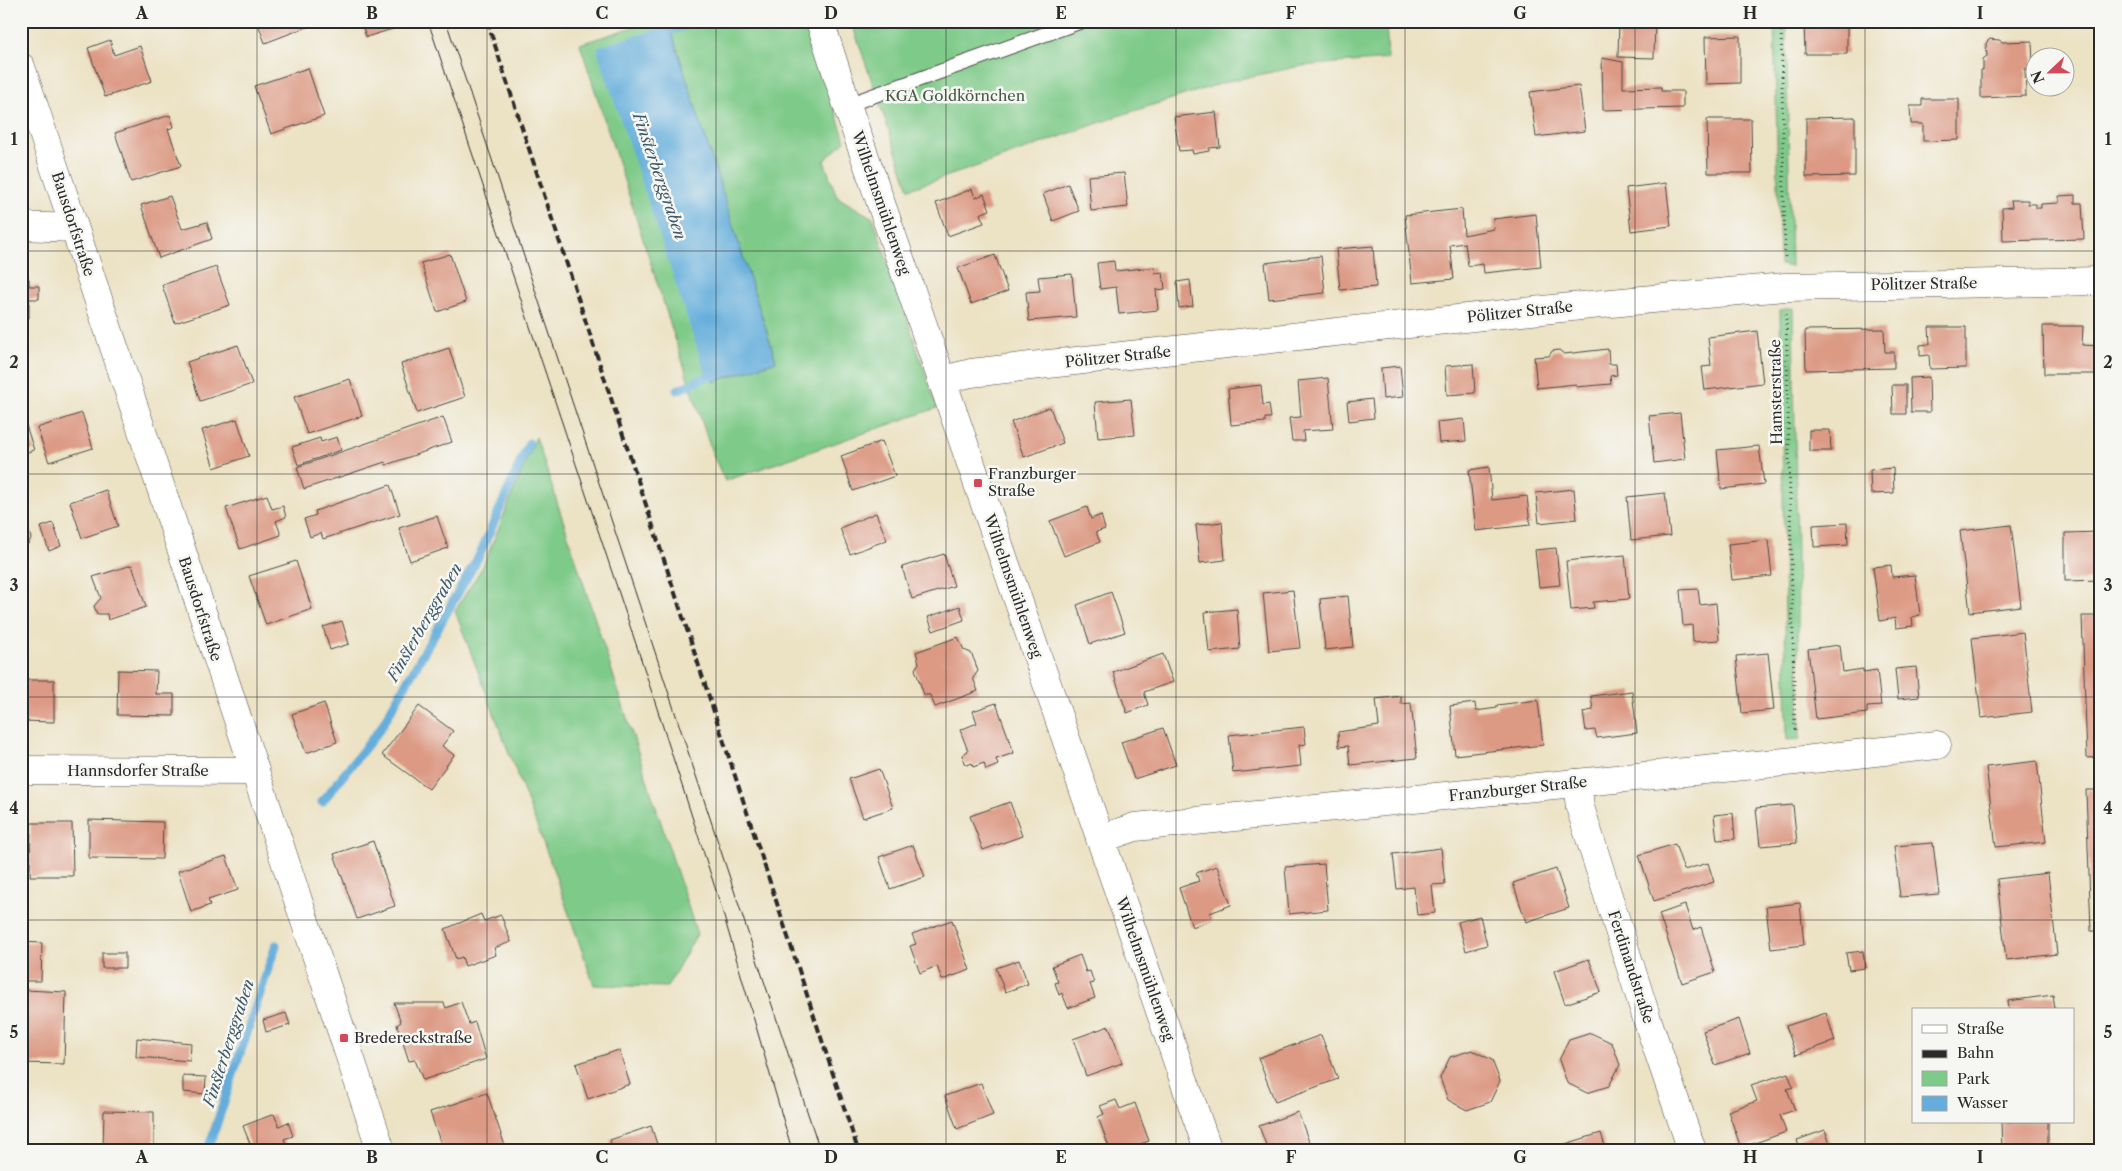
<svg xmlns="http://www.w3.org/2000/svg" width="2122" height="1171" font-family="'Libre Caslon Text',serif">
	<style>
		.green { fill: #7eca88; stroke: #547a5a; fill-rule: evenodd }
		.water { fill: #65aedc; stroke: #486c84 }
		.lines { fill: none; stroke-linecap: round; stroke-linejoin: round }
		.stream { stroke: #65aedc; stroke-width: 9 }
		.building { fill: #dc9983 }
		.service-casing { stroke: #484642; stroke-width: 16 }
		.minor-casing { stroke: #484642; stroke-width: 29 }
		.tertiary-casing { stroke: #484642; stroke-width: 29 }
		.path { stroke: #484642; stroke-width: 3; stroke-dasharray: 1 4; stroke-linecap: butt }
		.service { stroke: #fff; stroke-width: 14 }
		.minor { stroke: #fff; stroke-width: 28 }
		.tertiary { stroke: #fff; stroke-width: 28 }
		.tram { stroke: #2b2b2b; stroke-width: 1 }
		.rail { stroke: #2b2b2b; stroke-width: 4; stroke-dasharray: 8 4; stroke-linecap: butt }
		.grid { fill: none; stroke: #2b2b2b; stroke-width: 1; stroke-opacity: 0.55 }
		.poi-dot { fill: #d1495b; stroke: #f6f6f2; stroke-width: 2 }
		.labels { text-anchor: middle; stroke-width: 5; stroke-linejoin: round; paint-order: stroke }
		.park-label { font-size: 15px; fill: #445b47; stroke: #f6f6f2 }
		.street-label { font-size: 15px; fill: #2b2b2b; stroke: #f6f6f2 }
		.poi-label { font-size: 15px; fill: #2b2b2b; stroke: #f6f6f2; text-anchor: start }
		.water-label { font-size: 16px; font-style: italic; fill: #3f5969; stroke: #f6f6f2 }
		.neatline { fill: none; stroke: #2b2b2b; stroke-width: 2 }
		.grid-label { font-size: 16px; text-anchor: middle; font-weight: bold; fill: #2b2b2b }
	</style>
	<rect width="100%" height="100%" fill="#f6f6f2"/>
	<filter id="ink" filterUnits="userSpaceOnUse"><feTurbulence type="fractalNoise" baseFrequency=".02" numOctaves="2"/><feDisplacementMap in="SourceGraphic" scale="10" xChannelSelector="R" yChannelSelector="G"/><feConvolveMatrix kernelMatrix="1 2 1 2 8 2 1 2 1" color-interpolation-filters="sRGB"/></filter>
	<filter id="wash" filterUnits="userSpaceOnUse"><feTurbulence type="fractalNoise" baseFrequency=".0096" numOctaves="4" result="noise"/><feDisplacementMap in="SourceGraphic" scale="20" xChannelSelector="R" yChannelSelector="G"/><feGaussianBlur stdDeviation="1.12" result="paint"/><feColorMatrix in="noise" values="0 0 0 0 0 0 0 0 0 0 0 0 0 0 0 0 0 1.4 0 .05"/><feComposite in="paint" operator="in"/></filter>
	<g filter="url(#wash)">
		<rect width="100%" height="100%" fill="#ece2c4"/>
		<g class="green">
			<path d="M652,21H806L845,141L824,161L837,197L873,218L937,408L725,481L712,453L580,44ZM671,30L776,361L714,382L602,50Z"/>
			<path d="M851,21H1386L1388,59L1301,66L1229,81L1118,116L990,162L909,189Z"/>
			<path d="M1774,21H1786L1791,267L1780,265Z"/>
			<path d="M1793,308L1800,739L1787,740L1780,310Z"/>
			<path d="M536,437L697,934L667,987L594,985L552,866L455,611L483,566Z"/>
		</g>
		<path class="water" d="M671,30L776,361L713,382L602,50Z"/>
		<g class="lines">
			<g class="stream">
				<path d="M677,390L711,375L602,50L703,21"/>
				<path d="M322,802L380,729L479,556L529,443"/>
				<path d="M208,1150L276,945"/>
			</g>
		</g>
		<g id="blocks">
			<g class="building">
				<path d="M257,21H314L315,24L265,43Z"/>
				<path d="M361,21H397L399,27L366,37Z"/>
				<path d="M1619,21H1655L1654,58L1618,57Z"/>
				<path d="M1804,21H1847V54H1805Z"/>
				<path d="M1740,36V83L1706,84L1705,37Z"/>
				<path d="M1990,39L1999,40L2003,42L2032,41L2033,69H2025L2026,96L1981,98V70H1983V59L1987,56L1986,43Z"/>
				<path d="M110,40L114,55L140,46L152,81L105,97L88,48Z"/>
				<path d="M1602,58L1623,62V88L1661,87V91H1683V108L1603,110Z"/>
				<path d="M308,68L324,116L271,134L254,86Z"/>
				<path d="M1579,86L1585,131L1536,137L1530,92Z"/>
				<path d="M1922,99H1959V140L1923,141V124H1911L1910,106H1922Z"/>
				<path d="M1216,112L1220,147L1209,148V151L1193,154L1192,150L1179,151L1174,117Z"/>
				<path d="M170,115L174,127L168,129L181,166L131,182L115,133Z"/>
				<path d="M1855,117V176L1806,177V118Z"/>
				<path d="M1707,119H1751L1752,173H1708Z"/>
				<path d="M1124,173L1128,207L1091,211L1088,176Z"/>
				<path d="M1666,183L1671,226L1631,231L1626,188Z"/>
				<path d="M1068,184L1079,211L1053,221L1043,194Z"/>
				<path d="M972,189L975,198L984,194L990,210L980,214L984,223L948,236L936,203Z"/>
				<path d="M2075,195V203H2082L2084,239L2003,241L2002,208L2012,207L2011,200H2028V204H2036V208H2041V204L2059,203V196Z"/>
				<path d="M170,196L182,229L207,222L212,239L159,258L141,205Z"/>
				<path d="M1462,209L1464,235L1494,229L1493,219L1536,214L1541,267L1484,273L1483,264L1468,266L1465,243L1450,245L1454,279L1412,283L1405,215Z"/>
				<path d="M1373,246L1376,287L1340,290L1336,249Z"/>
				<path d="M450,254L466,302L437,312L421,263Z"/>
				<path d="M995,255L1008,291L971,304L958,268Z"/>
				<path d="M1321,256L1325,293L1269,299L1265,263Z"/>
				<path d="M1114,261L1115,271L1154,267L1155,273L1163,272L1165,289L1156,290L1158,310L1119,314L1116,287L1100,289L1097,263Z"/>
				<path d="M216,267L230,305L175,323L162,285Z"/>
				<path d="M1072,274L1076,317L1029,321L1026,292L1040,291L1038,277Z"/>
				<path d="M21,279H29V286H39V299H29V318H21Z"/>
				<path d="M1190,280L1193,306L1179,308L1177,282Z"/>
				<path d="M2043,326H2083L2082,345L2101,346V374H2044Z"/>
				<path d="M1929,327H1966V368L1930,369L1929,355L1920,356V345L1930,344Z"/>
				<path d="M1884,329L1885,352H1894V368L1806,370L1805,330Z"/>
				<path d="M1757,331L1763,383L1705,390L1702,367L1711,366L1708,337Z"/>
				<path d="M238,345L252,384L200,401L187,362Z"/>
				<path d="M449,348L465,397L417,413L401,364Z"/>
				<path d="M1608,349L1609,364H1616L1617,375L1610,376L1611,384L1576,387V384L1537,388L1534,357L1549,356L1552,351L1559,350L1564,354Z"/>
				<path d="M1473,364L1475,393L1447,395L1445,366Z"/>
				<path d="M1400,366L1403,397L1383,399L1381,368Z"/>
				<path d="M1929,377L1930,412H1911L1910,378Z"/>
				<path d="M1328,378L1333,429L1303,431L1304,441H1292L1289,418L1301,417L1298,381Z"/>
				<path d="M350,379L362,416L307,434L294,397Z"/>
				<path d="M1261,385L1263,405L1269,404L1271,418H1265V422L1231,425L1228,389Z"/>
				<path d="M1892,385H1906V414H1893Z"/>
				<path d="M1131,399L1135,435L1098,438L1095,402Z"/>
				<path d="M1372,399L1374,418L1349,421L1347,402Z"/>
				<path d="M1050,407L1063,443L1024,457L1011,422Z"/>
				<path d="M82,413L93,448L49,462L37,428Z"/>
				<path d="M1680,413L1685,459L1654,463L1649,416Z"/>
				<path d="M21,416H23L34,450L21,454Z"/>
				<path d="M443,417L452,442L386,465L385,462L304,489L297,467Z"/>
				<path d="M237,419L249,456L214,468L202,430Z"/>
				<path d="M1464,419L1466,441L1439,443L1437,422Z"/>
				<path d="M1809,430H1830L1831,451H1809Z"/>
				<path d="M337,437L341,450L298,465L292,447L320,438L321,442Z"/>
				<path d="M882,441L895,476L853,491L841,456Z"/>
				<path d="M1759,446L1764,484L1721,489L1717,450Z"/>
				<path d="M1489,467L1492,500L1527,496L1530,525L1476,531L1469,470Z"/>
				<path d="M1893,468L1894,493L1871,494L1870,470Z"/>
				<path d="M390,485L400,514L323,539L321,533L310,537L304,519L316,515L315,511Z"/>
				<path d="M1574,489L1577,519L1539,523L1536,493Z"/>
				<path d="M106,490L118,526L82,538L70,502Z"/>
				<path d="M1665,493L1670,536L1631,540L1627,497Z"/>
				<path d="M267,495L272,509L283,506L286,517L276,521L281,535L240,549L226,508Z"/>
				<path d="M1087,507L1091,519L1101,515L1105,529L1096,532L1100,542L1064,556L1050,521Z"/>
				<path d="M876,513L887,540L850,554L840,528Z"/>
				<path d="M437,516L448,548L410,561L399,528Z"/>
				<path d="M1222,522L1225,560L1200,563L1196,525Z"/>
				<path d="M53,523L61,546L49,551L41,527Z"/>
				<path d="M1847,523L1848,545L1814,547L1813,525Z"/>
				<path d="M2011,525L2021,606L1970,612L1960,531Z"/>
				<path d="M21,530L29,532L31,538L29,543L21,546Z"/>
				<path d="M2101,532V580L2065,581V533Z"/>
				<path d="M1768,540L1772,576L1732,580L1728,544Z"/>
				<path d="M1556,548L1560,585L1539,587L1535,550Z"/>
				<path d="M944,554L954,586L912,599L902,567Z"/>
				<path d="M1625,555L1629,599L1593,602L1594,608L1571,610L1566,561Z"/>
				<path d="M296,561L312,609L266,625L249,576Z"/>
				<path d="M132,565L146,607L108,620L107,614H97L94,606L101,598L93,577Z"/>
				<path d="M1891,565L1892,577L1915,575L1920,615L1912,617L1913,626L1896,628L1895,618L1880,621L1873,567Z"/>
				<path d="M1698,589L1700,605L1716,603L1719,640L1693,642L1692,625L1683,626L1680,590Z"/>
				<path d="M1293,590L1300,648L1269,651L1263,593Z"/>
				<path d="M1111,592L1125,632L1090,644L1077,605Z"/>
				<path d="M1348,596L1353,647L1325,650L1320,599Z"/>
				<path d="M960,606L964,620L933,631L928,617Z"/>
				<path d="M1237,609L1240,649L1209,652L1205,612Z"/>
				<path d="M2082,616H2101V757L2087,758Z"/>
				<path d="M342,621L349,644L330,650L323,627Z"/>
				<path d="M2023,632L2032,712L1981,718L1972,638Z"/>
				<path d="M958,637L964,650L971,653L975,662L978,671L973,678L978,691L935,707L930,695H924L915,669L919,663L916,652Z"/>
				<path d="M1840,645L1843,672L1863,669V672L1877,670L1881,706L1867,707V713L1816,719L1808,649Z"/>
				<path d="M1768,653L1774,710L1742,713L1736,656Z"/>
				<path d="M1163,654L1173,682L1144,692L1148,705L1127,713L1113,672Z"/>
				<path d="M1916,667L1919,697L1898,699L1895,669Z"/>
				<path d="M118,670L157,671L156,694H174V716L117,715Z"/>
				<path d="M21,680H54V722L21,721Z"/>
				<path d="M1632,691L1637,733L1597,738L1595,730L1586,731L1583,712L1593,710L1591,696Z"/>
				<path d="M1401,696V704L1411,703L1417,758L1350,765L1348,746L1339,747L1338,732L1379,726L1376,699Z"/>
				<path d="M1538,700L1543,745L1455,755L1450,706L1475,703L1476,711L1497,708V705Z"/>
				<path d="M324,703L337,742L306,753L292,714Z"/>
				<path d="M996,703L1014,753L996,759L998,765L986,770L984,763L973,767L972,763L967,765L964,763L962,755L968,751L960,730L977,723L973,711Z"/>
				<path d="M419,706L453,731L442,746L454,755L429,789L382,755Z"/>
				<path d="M1304,727L1306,744L1299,745L1301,766L1233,773L1229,735Z"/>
				<path d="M1163,728L1176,765L1134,779L1121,742Z"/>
				<path d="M2037,761L2046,842L1996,847L1986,767Z"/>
				<path d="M879,769L893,808L863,818L849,779Z"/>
				<path d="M2086,790H2101V931H2091Z"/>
				<path d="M1010,802L1022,836L983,850L970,816Z"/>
				<path d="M1793,805L1797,843L1760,846L1756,808Z"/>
				<path d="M1733,813L1735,839L1717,840L1714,815Z"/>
				<path d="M89,820L163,822L162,859L89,858Z"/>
				<path d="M31,823H72L73,876H30Z"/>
				<path d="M373,841L395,906L357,919L334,854Z"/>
				<path d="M1933,843L1939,894L1900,897L1894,846Z"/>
				<path d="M1675,844L1684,870L1708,863L1714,882L1654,901L1639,855Z"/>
				<path d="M913,845L925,877L890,889L879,857Z"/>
				<path d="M1441,848L1445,884L1432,885L1435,913L1417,915L1414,887L1397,889L1393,854Z"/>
				<path d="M226,856L238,890L208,900L210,905L191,912L178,871Z"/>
				<path d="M1324,864L1328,910L1289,914L1285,867Z"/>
				<path d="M1217,866L1231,905L1210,913L1212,920L1192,927L1179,888L1199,881L1196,873Z"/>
				<path d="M1556,869L1569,908L1526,922L1513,883Z"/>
				<path d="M2048,873L2057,954L2006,960L1997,879Z"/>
				<path d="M1800,903L1804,945L1771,949L1766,907Z"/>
				<path d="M1685,905L1693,930L1701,927L1715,972L1682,983L1659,914Z"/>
				<path d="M481,914L484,921L501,915L511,942L494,948L496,955L465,966L462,957L456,959L445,929Z"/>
				<path d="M1480,916L1487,945L1466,951L1458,922Z"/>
				<path d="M952,920L970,970L942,980L937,966L920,973L910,946L916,944L912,934Z"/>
				<path d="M21,942L42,943L41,981H24L25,949H21Z"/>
				<path d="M1863,951L1865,968L1849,970L1846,953Z"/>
				<rect x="102" y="953" width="23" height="15"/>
				<path d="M1080,955L1086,972L1090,971L1094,983L1090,984L1095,998L1068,1008L1062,993L1059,995L1055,983L1058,982L1052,966Z"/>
				<path d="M1589,959L1601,992L1565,1004L1554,971Z"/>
				<path d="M1019,960L1028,984L1005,992L996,968Z"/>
				<path d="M25,990L66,992L64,1064L21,1063Z"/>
				<path d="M2053,995L2055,1010H2009L2008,1001Z"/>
				<path d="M461,1002L469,1024L475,1022L486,1059L423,1080L415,1060L409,1061L397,1025L401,1022L394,1003H444L446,1008Z"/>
				<path d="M286,1013L290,1025L266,1032L263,1020Z"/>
				<path d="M1826,1013L1835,1041L1796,1055L1786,1026Z"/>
				<path d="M1739,1019L1750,1053L1715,1065L1703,1031Z"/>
				<path d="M1109,1026L1122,1063L1086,1076L1073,1039Z"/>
				<path d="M1591,1033L1612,1043L1620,1065L1609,1086L1587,1093L1567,1083L1559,1060L1569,1040Z"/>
				<path d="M1321,1035L1338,1079L1275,1102L1258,1058Z"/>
				<path d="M137,1038L191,1043L190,1061L136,1057Z"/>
				<path d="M619,1050L630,1084L588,1099L576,1064Z"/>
				<path d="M1472,1050L1492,1060L1500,1081L1490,1102L1467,1110L1448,1100L1440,1078L1450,1057Z"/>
				<path d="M1788,1073L1793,1087L1787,1089L1795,1110L1780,1115L1786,1132L1741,1148L1728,1111L1757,1101L1751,1085Z"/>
				<path d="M183,1076L206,1077L205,1094L183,1092Z"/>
				<path d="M981,1083L993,1115L957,1129L945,1096Z"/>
				<path d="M487,1093L505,1146L493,1150H443L430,1112Z"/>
				<path d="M1116,1100L1120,1109L1135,1103L1149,1141L1140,1144L1142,1150H1110L1098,1117L1104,1114L1100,1106Z"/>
				<path d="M104,1111L154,1112V1150H103Z"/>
				<path d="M1298,1112L1312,1150H1268L1259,1126Z"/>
				<path d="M274,1114L279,1126L288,1122L293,1136L284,1139L288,1150H242L251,1146L243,1126Z"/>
				<path d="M2001,1122H2048V1150H2002Z"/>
				<path d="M651,1126L659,1150H613L610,1140Z"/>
				<path d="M1825,1130L1830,1144L1811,1150H1800L1797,1140Z"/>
				<path d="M1601,1133L1606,1150H1549V1149Z"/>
			</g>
		</g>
	</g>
	<g filter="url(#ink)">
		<use href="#blocks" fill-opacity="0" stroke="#484642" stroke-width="1"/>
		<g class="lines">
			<g class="service-casing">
				<path id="service" d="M847,105L1082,21"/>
			</g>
			<g class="minor-casing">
				<g id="minor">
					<path d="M21,226L74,228"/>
					<path d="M943,380L971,373L1048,364C1294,337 1539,308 1785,287L2101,281"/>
					<path d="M21,770L255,771"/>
					<path d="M1577,783L1580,807L1647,1019L1692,1150"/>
					<path d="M1100,839L1135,827L1795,761L1937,745"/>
				</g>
			</g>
			<g class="tertiary-casing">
				<g id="tertiary">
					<path d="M820,21L847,105L1208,1150"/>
					<path d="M21,67L381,1150"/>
				</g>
			</g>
			<g class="path">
				<path d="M1781,21L1785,258"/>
				<path d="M1786,314L1795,733"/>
			</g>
			<use href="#service" class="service"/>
			<use href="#minor" class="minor"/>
			<use href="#tertiary" class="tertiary"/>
			<g class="tram">
				<path d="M428,21L642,662L720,903L792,1150"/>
				<path d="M446,21L820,1150"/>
			</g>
			<path class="rail" d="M487,21L858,1150"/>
		</g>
	</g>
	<path class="grid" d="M257,21V1150M487,21V1150M716,21V1150M946,21V1150M1176,21V1150M1405,21V1150M1635,21V1150M1865,21V1150M21,251H2101M21,474H2101M21,697H2101M21,920H2101"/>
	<g class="poi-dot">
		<rect x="973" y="478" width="10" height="10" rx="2.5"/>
		<rect x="339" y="1033" width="10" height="10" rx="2.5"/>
	</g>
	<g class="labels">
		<g class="park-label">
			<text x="955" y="101">KGA Goldkörnchen</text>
		</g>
		<g class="street-label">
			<text transform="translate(881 203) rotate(71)" y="5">Wilhelmsmühlenweg</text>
			<text transform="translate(73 224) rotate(72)" y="5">Bausdorfstraße</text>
			<text transform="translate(1924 284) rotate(-1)" y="5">Pölitzer Straße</text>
			<text transform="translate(1520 312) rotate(-6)" y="5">Pölitzer Straße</text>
			<text transform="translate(1118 357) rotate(-6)" y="5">Pölitzer Straße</text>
			<text transform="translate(1776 392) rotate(-91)" y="5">Hamsterstraße</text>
			<text transform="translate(1013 586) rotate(71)" y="5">Wilhelmsmühlenweg</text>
			<text transform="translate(200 609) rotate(72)" y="5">Bausdorfstraße</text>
			<text x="138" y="776">Hannsdorfer Straße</text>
			<text transform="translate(1518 789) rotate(-6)" y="5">Franzburger Straße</text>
			<text transform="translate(1631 967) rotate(72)" y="5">Ferdinandstraße</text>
			<text transform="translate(1145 969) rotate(71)" y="5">Wilhelmsmühlenweg</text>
		</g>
		<g class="poi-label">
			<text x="988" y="479">Franzburger<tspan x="988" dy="17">Straße</tspan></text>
			<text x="354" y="1043">Bredereckstraße</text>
		</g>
		<g class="water-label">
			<text transform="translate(660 176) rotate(71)" y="6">Finsterberggraben</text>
			<text transform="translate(424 622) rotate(-60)" y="6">Finsterberggraben</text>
			<text transform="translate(228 1043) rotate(-72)" y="6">Finsterberggraben</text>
		</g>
	</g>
	<rect width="2122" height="1171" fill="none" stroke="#f6f6f2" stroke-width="55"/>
	<rect x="1912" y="1008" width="162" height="115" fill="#f6f6f2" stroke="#a5a5a2"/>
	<rect x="1922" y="1025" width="25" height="8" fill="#ffffff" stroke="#a5a5a2"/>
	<text x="1957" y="1034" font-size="15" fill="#2b2b2b">Straße</text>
	<rect x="1922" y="1050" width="25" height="8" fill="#2b2b2b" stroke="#a5a5a2"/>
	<text x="1957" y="1058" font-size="15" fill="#2b2b2b">Bahn</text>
	<rect x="1922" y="1071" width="25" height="15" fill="#7eca88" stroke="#a5a5a2"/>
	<text x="1957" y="1084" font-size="15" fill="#2b2b2b">Park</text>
	<rect x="1922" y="1096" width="25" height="15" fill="#65aedc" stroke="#a5a5a2"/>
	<text x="1957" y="1108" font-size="15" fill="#2b2b2b">Wasser</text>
	<g transform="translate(2050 72) rotate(248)"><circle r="24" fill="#f6f6f2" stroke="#a5a5a2"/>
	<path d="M0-4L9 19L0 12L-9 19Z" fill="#d1495b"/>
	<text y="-8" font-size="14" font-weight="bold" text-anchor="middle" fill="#2b2b2b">N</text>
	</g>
	<rect x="28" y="28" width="2066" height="1116" class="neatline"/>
	<g class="grid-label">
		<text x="142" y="19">A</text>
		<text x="372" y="19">B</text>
		<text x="602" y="19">C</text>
		<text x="831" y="19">D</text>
		<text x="1061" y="19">E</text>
		<text x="1291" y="19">F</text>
		<text x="1520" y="19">G</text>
		<text x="1750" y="19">H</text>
		<text x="1980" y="19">I</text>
		<text x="14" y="145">1</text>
		<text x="2108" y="145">1</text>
		<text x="14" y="368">2</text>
		<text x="2108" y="368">2</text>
		<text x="14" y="591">3</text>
		<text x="2108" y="591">3</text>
		<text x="14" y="814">4</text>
		<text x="2108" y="814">4</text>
		<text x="14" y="1038">5</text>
		<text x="2108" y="1038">5</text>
		<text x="142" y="1163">A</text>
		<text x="372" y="1163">B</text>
		<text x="602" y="1163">C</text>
		<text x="831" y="1163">D</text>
		<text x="1061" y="1163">E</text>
		<text x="1291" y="1163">F</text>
		<text x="1520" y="1163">G</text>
		<text x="1750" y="1163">H</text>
		<text x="1980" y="1163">I</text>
	</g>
</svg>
